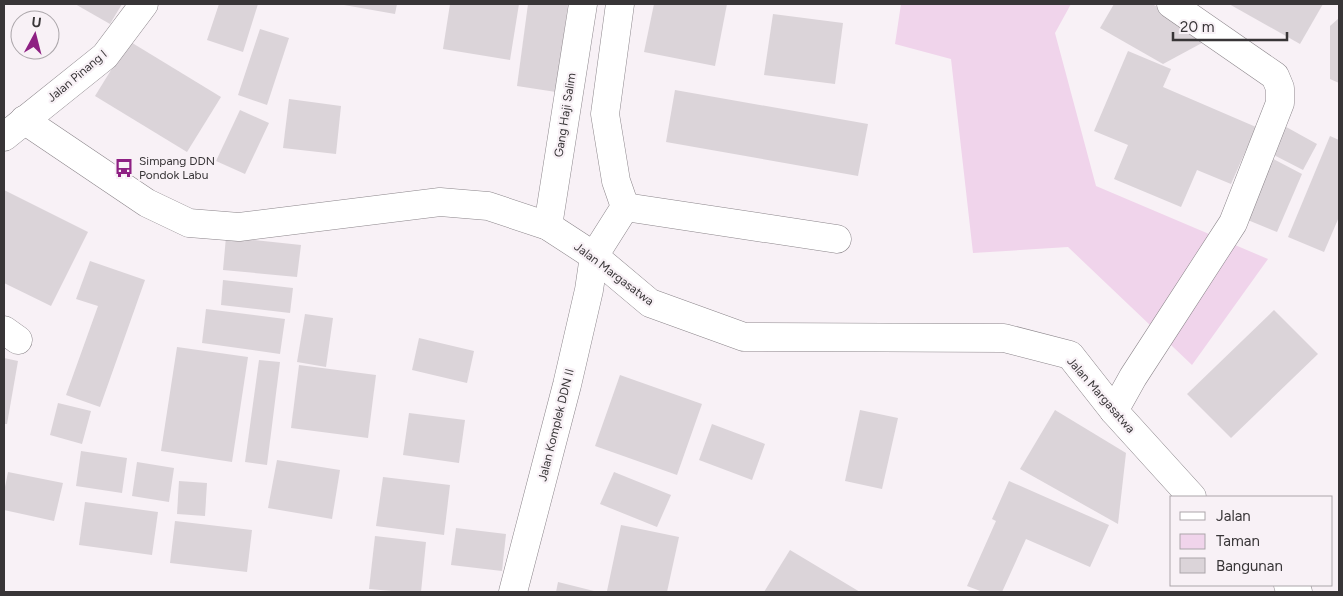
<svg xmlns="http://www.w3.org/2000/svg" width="1343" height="596" font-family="Figtree,sans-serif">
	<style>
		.green { fill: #f0d4eb }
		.building { fill: #dbd4d9 }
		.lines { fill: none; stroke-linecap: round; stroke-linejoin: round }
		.minor-casing { stroke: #8b858a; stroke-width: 29 }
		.major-casing { stroke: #8b858a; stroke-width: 29 }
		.minor { stroke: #fff; stroke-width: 28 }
		.major { stroke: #fff; stroke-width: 28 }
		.labels { text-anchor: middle; stroke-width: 4.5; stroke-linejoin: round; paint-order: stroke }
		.street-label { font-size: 12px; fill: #383537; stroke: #f8f1f6 }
		.poi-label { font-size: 12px; fill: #383537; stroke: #f8f1f6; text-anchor: start }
	</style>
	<rect width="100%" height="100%" fill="#f8f1f6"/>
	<path class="green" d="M901,4H1071L1055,33L1096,186L1268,259L1192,365L1068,247L973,253L951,59L895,44Z"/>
	<g class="building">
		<path d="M75,4H122L110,24Z"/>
		<path d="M219,4H258L243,52L207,40Z"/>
		<path d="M344,4H397L395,14L344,5Z"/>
		<path d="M450,4H519L510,60L443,49Z"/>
		<path d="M528,4H568L556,92L517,86Z"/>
		<path d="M654,4H727L715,66L644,52Z"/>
		<path d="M1114,4H1152L1213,37L1163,64L1100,28Z"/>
		<path d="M1229,4H1323L1300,44Z"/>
		<path d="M773,14L843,23L835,84L764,75Z"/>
		<path d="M1339,18V83L1330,79V26Z"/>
		<path d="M260,29L289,38L267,105L238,95Z"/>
		<path d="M129,41L221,97L187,152L95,96Z"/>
		<path d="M1128,51L1171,69L1163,87L1256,127L1231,184L1197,170L1181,207L1114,179L1128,145L1094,131Z"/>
		<path d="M675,90L868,124L858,176L666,142Z"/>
		<path d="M289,99L341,106L336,154L283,148Z"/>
		<path d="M240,110L269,123L245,174L216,161Z"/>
		<path d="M1279,123L1317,144L1303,170L1264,150Z"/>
		<path d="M1330,136L1339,140V217L1324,252L1288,237Z"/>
		<path d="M1264,154L1302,174L1277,232L1238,216Z"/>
		<path d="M4,190L88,232L51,306L4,283Z"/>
		<path d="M226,237L301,245L297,277L223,270Z"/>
		<path d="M90,261L145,280L100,407L66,395L98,306L76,299Z"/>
		<path d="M223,280L293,288L290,313L221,305Z"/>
		<path d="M206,309L285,319L280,354L202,343Z"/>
		<path d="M1274,310L1318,354L1231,438L1187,394Z"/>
		<path d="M305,314L333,318L326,367L297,362Z"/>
		<path d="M419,338L474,351L467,383L412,370Z"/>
		<path d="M177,347L248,357L232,462L161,451Z"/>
		<path d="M4,358L18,361L7,424H4Z"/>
		<path d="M259,360L280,362L267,465L245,462Z"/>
		<path d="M299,365L376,375L368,438L291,428Z"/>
		<path d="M620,375L702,404L677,475L595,446Z"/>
		<path d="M58,403L91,411L82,444L50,435Z"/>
		<path d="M860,410L898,418L882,489L845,481Z"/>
		<path d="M1055,410L1126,453L1118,524L1020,469Z"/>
		<path d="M409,413L465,420L459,463L403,455Z"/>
		<path d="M712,424L765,444L752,480L699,460Z"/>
		<path d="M81,451L127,458L122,493L76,486Z"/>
		<path d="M277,460L340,470L332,519L268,508Z"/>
		<path d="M137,462L174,468L169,502L132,496Z"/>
		<path d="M8,472L63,483L54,521L4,510V492Z"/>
		<path d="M614,472L671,495L657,527L600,504Z"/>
		<path d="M383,477L450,485L444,535L376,526Z"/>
		<path d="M179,481L207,483L205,516L177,514Z"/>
		<path d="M1009,481L1109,525L1090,567L1026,539L1002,592H983L967,586L996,521L992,519Z"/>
		<path d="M85,502L158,512L152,555L79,545Z"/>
		<path d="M175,521L252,530L247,572L170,563Z"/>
		<path d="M621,525L679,537L667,592H613L607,591Z"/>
		<path d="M456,528L506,534L502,571L451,565Z"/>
		<path d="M375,536L426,542L421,592H403L369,589Z"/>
		<path d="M790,550L860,592H764Z"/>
		<path d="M558,582L598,592H556Z"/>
	</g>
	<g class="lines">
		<g class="minor-casing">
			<g id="minor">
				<path d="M24,120L147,203L189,223L239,227L440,202L488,206L548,226L594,256L650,303L744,337L1004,338L1070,355L1114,411L1192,497"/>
				<path d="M625,207L837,239"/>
				<path d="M548,226L583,4"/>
				<path d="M4,330L18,340"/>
				<path d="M1114,411L1133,377L1233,223L1280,103V88L1275,76L1171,4"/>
				<path d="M1288,585L1298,592"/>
				<path d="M513,592L567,385L589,290L594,256L625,207L616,181L605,114L620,4"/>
			</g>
		</g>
		<g class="major-casing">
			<path id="major" d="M4,137L105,56L144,4"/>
		</g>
		<use href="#minor" class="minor"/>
		<use href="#major" class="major"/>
	</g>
	<defs>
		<g id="bus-bare" transform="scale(1.5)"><path d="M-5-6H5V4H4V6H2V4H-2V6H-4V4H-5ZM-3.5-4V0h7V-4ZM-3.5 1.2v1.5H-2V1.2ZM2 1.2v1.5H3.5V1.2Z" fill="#8e2083" stroke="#f8f1f6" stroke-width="2.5" paint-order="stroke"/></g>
	</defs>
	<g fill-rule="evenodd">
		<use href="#bus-bare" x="124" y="168"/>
	</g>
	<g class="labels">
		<g class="street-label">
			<text transform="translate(77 76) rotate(-40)" y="4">Jalan Pinang I</text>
			<text transform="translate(565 115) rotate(-81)" y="4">Gang Haji Salim</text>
			<text transform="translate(614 274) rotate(37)" y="4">Jalan Margasatwa</text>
			<text transform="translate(1101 395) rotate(49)" y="4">Jalan Margasatwa</text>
			<text transform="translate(556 425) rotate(-76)" y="4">Jalan Komplek DDN II</text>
		</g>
		<g class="poi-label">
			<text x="139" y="165">Simpang DDN<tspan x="139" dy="14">Pondok Labu</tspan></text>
		</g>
	</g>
	<rect width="1343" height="596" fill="none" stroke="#383537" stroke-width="10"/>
	<rect x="1170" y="496" width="162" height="90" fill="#f8f1f6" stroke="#aba6aa"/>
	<rect x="1180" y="512" width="25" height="8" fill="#ffffff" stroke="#aba6aa"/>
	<text x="1216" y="521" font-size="15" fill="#383537">Jalan</text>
	<rect x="1180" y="534" width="25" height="15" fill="#f0d4eb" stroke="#aba6aa"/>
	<text x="1216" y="546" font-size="15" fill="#383537">Taman</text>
	<rect x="1180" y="558" width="25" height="15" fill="#dbd4d9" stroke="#aba6aa"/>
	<text x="1216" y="571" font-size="15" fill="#383537">Bangunan</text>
	<g transform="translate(35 35) rotate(7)"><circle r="24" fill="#f8f1f6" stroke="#aba6aa"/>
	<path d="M0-4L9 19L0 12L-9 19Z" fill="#8e2083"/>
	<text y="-8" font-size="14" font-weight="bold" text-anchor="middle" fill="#383537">U</text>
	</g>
	<path d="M1173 32v8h114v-8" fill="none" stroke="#383537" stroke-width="2.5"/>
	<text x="1180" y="32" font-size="15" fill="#383537" stroke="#f8f1f6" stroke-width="4" paint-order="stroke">20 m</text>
</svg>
